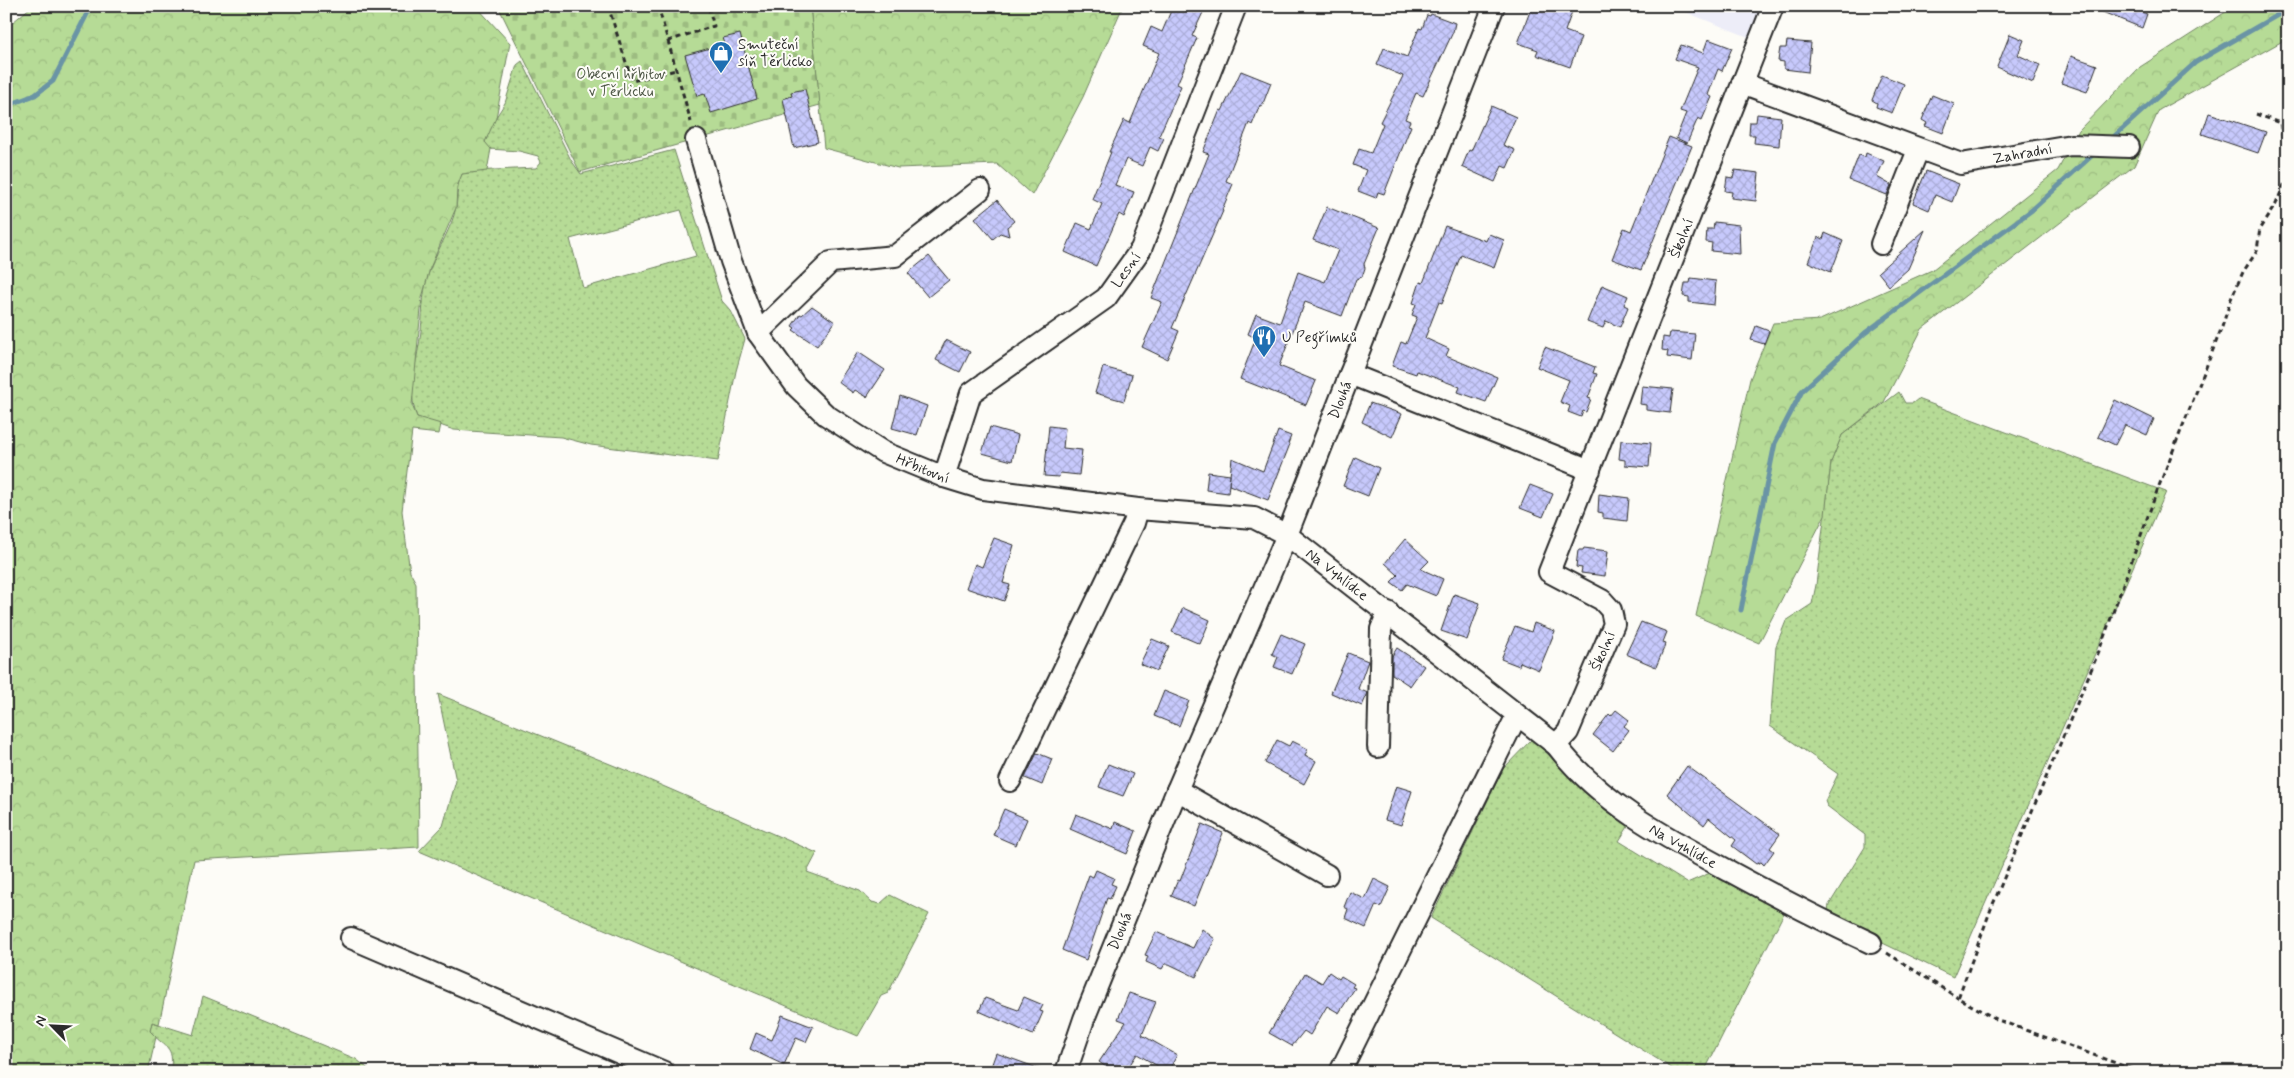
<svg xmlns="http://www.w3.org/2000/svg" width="2294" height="1078" font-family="Mynerve,sans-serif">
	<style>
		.built { fill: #ededf8 }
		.grass { fill: url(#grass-dots); stroke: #708360; fill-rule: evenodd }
		.forest { fill: url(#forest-crowns); stroke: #708360 }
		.cemetery { fill: url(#cemetery-stones); stroke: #708360 }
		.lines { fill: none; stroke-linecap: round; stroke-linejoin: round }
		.stream { stroke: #6a94a5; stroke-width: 5 }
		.building { fill: url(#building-cross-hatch); stroke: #2b2b2b }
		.minor-casing { stroke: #2b2b2b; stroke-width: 24 }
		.path { stroke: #2b2b2b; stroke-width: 3; stroke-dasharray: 5 4; stroke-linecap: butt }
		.minor { stroke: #fdfcf7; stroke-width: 20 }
		.labels { text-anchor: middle; stroke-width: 4; stroke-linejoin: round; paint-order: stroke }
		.poi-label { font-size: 15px; fill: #2b2b2b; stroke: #fdfcf7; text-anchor: start }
		.park-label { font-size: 15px; fill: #4e5746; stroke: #fdfcf7 }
		.street-label { font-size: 15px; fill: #2b2b2b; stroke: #fdfcf7 }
	</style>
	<defs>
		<pattern id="grass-dots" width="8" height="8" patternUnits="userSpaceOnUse" patternTransform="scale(1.25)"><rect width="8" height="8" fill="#b6db96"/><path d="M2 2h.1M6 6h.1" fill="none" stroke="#9dbc81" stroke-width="1.8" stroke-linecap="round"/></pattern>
		<pattern id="forest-crowns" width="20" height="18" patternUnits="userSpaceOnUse" patternTransform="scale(1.25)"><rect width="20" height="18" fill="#b6db96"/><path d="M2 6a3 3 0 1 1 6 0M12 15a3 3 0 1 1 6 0" fill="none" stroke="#9dbc81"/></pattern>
		<pattern id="cemetery-stones" width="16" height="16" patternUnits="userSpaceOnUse" patternTransform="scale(1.25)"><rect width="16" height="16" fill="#b6db96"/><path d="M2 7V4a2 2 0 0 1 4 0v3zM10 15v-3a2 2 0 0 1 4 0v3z" fill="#9dbc81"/></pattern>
		<pattern id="building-cross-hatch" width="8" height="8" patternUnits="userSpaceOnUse" patternTransform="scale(1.25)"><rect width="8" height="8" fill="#c7c9fc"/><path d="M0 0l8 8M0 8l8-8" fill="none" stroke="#abadd8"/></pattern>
	</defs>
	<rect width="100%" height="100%" fill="#fdfcf7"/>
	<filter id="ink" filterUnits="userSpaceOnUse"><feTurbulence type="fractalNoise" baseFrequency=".02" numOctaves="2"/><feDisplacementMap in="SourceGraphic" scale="10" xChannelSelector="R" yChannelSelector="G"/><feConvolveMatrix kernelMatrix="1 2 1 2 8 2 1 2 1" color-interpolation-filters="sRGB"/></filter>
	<g filter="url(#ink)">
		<path class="built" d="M1670,6H1764L1751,38Z"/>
		<g class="grass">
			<path d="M522,61L571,160L581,174L674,150L722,301L731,311L745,339L736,371L718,461L591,445L561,437L454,430L417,417C406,390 418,359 421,331C423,309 422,288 431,267C438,248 452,228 456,207C458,195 456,186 462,174L473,171L536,168L541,162L538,156L519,151L489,149L485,142L491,125L505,103L517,65ZM681,210L696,256L583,288L570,239Z"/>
			<path d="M1899,392L1905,403H1913L1918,399L2166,492L1953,977L1833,919L1828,910L1829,905L1865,847V835L1827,806L1825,801L1838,774L1770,726L1776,646L1786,621L1812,604L1816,585L1831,462L1842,435Z"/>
			<path d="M438,694L642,777L817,853L807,872L860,891L872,902L880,904L890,895L929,914L888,993L881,996L858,1036L419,851L443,826L456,781Z"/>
			<path d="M1532,739L1581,786L1631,822L1619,841L1687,883L1717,870L1785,911L1704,1072H1678L1431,918L1503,769Z"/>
			<path d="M203,996L356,1059L372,1072H170C176,1044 163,1048 150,1031L152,1022L193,1035Z"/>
		</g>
		<g class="forest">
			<path d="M32,6H476L510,43L496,118L485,142L491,149L487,171L462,174L457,187L456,208L430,268L422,298L412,405L417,417L441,424L439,434L412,431L402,511L410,572L416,583L419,847L194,860L159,1024L152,1022L150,1031L156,1037L148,1072H6V28Z"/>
			<path d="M810,6H1123L1083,97L1032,195L997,164L898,168L824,148Z"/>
			<path d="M2235,6H2288V38L2159,110L2134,166L1922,329L1884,402L1842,435L1831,462L1825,515L1759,643L1696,616L1750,379L1773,323L1820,320L1932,270L2058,170L2079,130L2140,67Z"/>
		</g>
		<path class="cemetery" d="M498,6H810L820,105L580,172Z"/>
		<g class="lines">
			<g class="stream">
				<path d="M6,106L35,95L53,81L91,6"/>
				<path d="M2109,141L2196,62L2288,9"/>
				<path d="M1741,610L1775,443L1802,391L1865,333L2032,210L2097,151"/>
			</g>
		</g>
		<g class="building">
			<path d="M1173,6H1206L1192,36L1197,38L1177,84L1181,86L1159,136L1164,138L1158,151L1150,147L1142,166L1126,159L1115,185L1134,192L1124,217L1119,214L1096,266L1065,252L1077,223L1091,229L1102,204L1092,199L1111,152H1109L1124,120L1130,123L1159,53L1143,46L1151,27L1162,32Z"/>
			<path d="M1532,6H1574L1565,31L1581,37L1570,67L1536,55L1538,50L1518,43Z"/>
			<path d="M2139,6L2137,10L2147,14L2142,28L2090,7Z"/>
			<path d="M1431,14L1455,23L1453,32L1423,96L1416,93L1405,119L1410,121L1408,125L1411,126L1384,194L1378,192L1376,198L1358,191L1366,170L1353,165L1359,149L1371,153L1383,124L1380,122L1403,76L1377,65L1384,48L1407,57L1419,28L1422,29L1427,15L1430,16Z"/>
			<path d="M740,34L757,99L711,113L705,94L697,96L685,55L725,44L723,38Z"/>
			<path d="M2010,34L2024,40L2018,55L2040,65L2033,83L1997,67Z"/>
			<path d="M1708,39L1732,48L1722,71L1718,69L1708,95L1712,97L1702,120L1698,118L1687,143L1676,138L1686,113L1680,111L1698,67L1675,59L1681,45L1703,53Z"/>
			<path d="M1787,41L1811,43L1808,72L1784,69V62L1778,61L1780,48H1786Z"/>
			<path d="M2071,56L2097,65L2087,92L2061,83Z"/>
			<path d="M1241,71L1271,83L1262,106L1260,105L1252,125L1249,123L1226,181L1233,184L1222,210L1223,211L1172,328L1179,331L1167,359L1142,347L1162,302L1151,298L1209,154L1203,152L1220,110L1222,111Z"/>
			<path d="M1882,75L1904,84L1892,113L1876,107L1877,103L1872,100Z"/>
			<path d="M805,89L818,142L794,148L783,99L792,96L791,92Z"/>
			<path d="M1932,95L1954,104L1943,133L1925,126L1927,123L1922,120Z"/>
			<path d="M1491,106L1516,117L1503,145L1515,150L1507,168L1502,166L1495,182L1462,167L1469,150L1471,151Z"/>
			<path d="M2209,113L2266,132L2258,153L2202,134Z"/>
			<path d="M1757,114L1781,117L1779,146L1754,143L1755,135H1749L1750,122H1756Z"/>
			<path d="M1669,137L1692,146L1641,270L1612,259L1624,228L1631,231Z"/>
			<path d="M1866,153L1884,161L1877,177L1891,185L1887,195L1849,180L1859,155L1865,157Z"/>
			<path d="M1735,170L1759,173L1756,201L1731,198L1732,192L1725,191L1727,177L1733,178Z"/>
			<path d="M1926,171L1959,184L1952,202L1935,195L1929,210L1913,203Z"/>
			<path d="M997,200L1014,221L1007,227L1009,236L1000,233L993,239L975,218Z"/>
			<path d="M1327,207L1379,228L1364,264L1365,268L1362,277L1356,279L1342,316L1305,302L1301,313H1300L1279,366L1316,381L1306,405L1240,379L1256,338L1248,334L1256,314L1280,323L1298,272L1325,282L1338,250L1313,240Z"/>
			<path d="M1714,222L1739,225L1740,254L1711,251L1712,243L1706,242L1707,229H1713Z"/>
			<path d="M1445,226L1486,241L1489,234L1504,240L1494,268L1461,255L1442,303L1439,302L1425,338L1449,349L1446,356L1497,377L1486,402L1458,392L1460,387L1417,371L1416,374L1392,366L1401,342L1406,344L1417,317L1412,315L1416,304L1413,303L1420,282L1423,283Z"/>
			<path d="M1925,230L1908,269L1889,286L1878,272Z"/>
			<path d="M1825,233L1843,241L1831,272L1808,262L1818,237L1823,239Z"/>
			<path d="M929,256L949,280L928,297L908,273Z"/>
			<path d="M1691,278L1716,281L1714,305L1689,302V297L1683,296L1685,283H1690Z"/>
			<path d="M1602,285L1628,296L1624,305L1628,307L1620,327L1606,321L1603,328L1587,322Z"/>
			<path d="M812,306L835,322L817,346L793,330L795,328L792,326L800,314L802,315Z"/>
			<path d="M1756,326L1769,331L1764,344L1751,340Z"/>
			<path d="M1670,332L1695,334L1692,360L1667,357L1668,351L1662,350L1663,337L1669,338Z"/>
			<path d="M946,340L970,352L960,372L936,360Z"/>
			<path d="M1545,347L1595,367L1593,373L1597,374L1588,398L1591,399L1586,412L1583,411L1581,417L1568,412L1570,406L1560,402L1569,380L1537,367Z"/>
			<path d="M858,352L885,370L867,397L855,390L853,393L838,382Z"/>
			<path d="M1103,367L1132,375L1124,401L1095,393Z"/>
			<path d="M1642,386L1673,389L1670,413L1646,410V405L1640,404Z"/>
			<path d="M900,396L927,406L917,435L892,428Z"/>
			<path d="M2115,400L2154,419L2147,435L2125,425L2115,445L2098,437Z"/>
			<path d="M1370,403L1402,414L1392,437L1362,422Z"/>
			<path d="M1049,426L1065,428L1063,448L1082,450L1079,475L1060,473L1059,477L1044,476Z"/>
			<path d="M990,427L1018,435L1012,461L982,453Z"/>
			<path d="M1278,431L1291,436L1288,444H1290L1268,500L1229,485L1232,458L1263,471Z"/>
			<path d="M1621,440L1651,443L1649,467L1625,465V460L1619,459Z"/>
			<path d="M1355,457L1379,468L1368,496L1343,486Z"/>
			<path d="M1208,472L1230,475L1228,493L1206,490Z"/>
			<path d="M1530,485L1553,494L1543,517L1520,508Z"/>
			<path d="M1599,494L1629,498L1627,521L1603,518V513L1598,512Z"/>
			<path d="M994,538L1014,545L1003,583L1010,585L1004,601L966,588L975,564L982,567Z"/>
			<path d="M1405,539L1429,561L1421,569L1443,579L1436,596L1407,584L1402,590L1391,582L1398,575L1385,563Z"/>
			<path d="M1584,548L1608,551L1605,576L1581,573L1582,568L1576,567L1578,550H1583Z"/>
			<path d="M1454,594L1480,603L1467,640L1441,631Z"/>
			<path d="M1183,608L1210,620L1200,644L1172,632Z"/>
			<path d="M1641,622L1667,632L1663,642L1666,643L1656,667L1626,654Z"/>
			<path d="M1534,623L1555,631L1539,670L1520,662L1519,666L1501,659L1515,626L1531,632Z"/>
			<path d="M1281,634L1305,644L1292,674L1274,667L1278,657L1272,654Z"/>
			<path d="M1152,639L1169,646L1157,671L1140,664Z"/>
			<path d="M1397,648L1424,666L1410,686L1392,674V656Z"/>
			<path d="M1348,653L1368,661L1358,689L1368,693L1362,706L1331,693Z"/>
			<path d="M1164,691L1189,701L1179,726L1154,716Z"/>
			<path d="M1616,710L1629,720L1624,726L1629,730L1613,751L1593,735L1609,714L1611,716Z"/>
			<path d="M1277,740L1289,746L1292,741L1308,749L1305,755L1316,761L1304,784L1265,763Z"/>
			<path d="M1037,753L1052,759L1042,785L1025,778Z"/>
			<path d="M1108,764L1133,774L1123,796L1099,787Z"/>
			<path d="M1687,766L1780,834L1770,848L1774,851L1764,865L1761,862L1756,864L1732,846L1736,840L1709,818L1704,825L1667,794Z"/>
			<path d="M1396,786L1412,791L1401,825L1385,820Z"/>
			<path d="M1004,809L1027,819L1016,845L993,835Z"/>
			<path d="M1076,814L1113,829L1115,822L1136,831L1127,854L1070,829Z"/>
			<path d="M1202,824L1223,833L1194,906L1171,896L1178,880L1180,881Z"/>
			<path d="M1096,870L1114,878L1111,884L1116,886L1110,899L1107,898L1086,960L1062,950L1089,875L1093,877Z"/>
			<path d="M1374,879L1390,887L1381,907L1376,905L1366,928L1345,918L1348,909L1344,907L1350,892L1365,899Z"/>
			<path d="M1202,929L1215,939L1196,977L1169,964H1165L1162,969L1146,962L1148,956L1145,955L1156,932L1193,948Z"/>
			<path d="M1329,972L1339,979L1341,976L1354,984L1352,987L1355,988L1339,1013L1327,1006L1310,1035L1304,1031L1292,1046L1269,1033L1305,973L1322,983Z"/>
			<path d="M1129,993L1156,1002L1142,1035L1177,1055L1168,1072L1137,1054L1125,1072H1113L1099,1062L1126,1022L1118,1019Z"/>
			<path d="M1024,997L1043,1005L1040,1011L1043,1012L1033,1035L979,1011L985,998L1018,1010Z"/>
			<path d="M782,1015L813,1027L806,1042L796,1038L784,1065L750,1049L756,1033L772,1040Z"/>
			<path d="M996,1053L1043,1070V1072H989Z"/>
		</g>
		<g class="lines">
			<g class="minor-casing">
				<g id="minor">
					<path id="s1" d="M1742,83L1961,164L2071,145L2129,147"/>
					<path id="s2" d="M696,140L731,261L758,333L796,386L826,415L883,452L944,477L983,489L1138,509L1254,518L1287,535L1556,745C1601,804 1667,838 1731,872C1777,897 1823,921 1871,943"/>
					<path d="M1881,244L1918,150"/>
					<path d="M758,333L831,262L895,256L980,190"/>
					<path d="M1350,374L1590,470"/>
					<path id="s3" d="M944,477L971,393L1106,298L1141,249L1236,6"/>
					<path id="s4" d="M1556,745L1568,732L1614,624L1611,610L1602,600L1549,572L1773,6"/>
					<path d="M1378,747L1381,629L1388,612"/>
					<path d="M1010,781L1134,523L1138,509"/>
					<path d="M1177,790L1327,875"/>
					<path d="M351,938L664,1072"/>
					<path id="s5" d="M1066,1072L1084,1019L1177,790L1287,535L1494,6"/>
					<path d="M1340,1072L1517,715"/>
				</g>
			</g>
			<g class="path">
				<path d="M608,6L632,81L676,70"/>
				<path d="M658,6L691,122"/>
				<path d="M668,41L714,26L708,6"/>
				<path d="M2256,114L2280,123L2283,142L2288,147"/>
				<path d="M1887,953L1958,998"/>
				<path d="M2140,1072L1998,1020L1958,998L1991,909L2099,651L2157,491L2222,327L2231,299L2243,272L2257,251L2260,228L2276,204L2288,175"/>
			</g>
			<use href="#minor" class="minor"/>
		</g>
	</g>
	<defs>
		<g id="shop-pin" transform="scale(1.25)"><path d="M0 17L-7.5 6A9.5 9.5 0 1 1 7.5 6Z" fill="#1f6fb2" stroke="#fdfcf7"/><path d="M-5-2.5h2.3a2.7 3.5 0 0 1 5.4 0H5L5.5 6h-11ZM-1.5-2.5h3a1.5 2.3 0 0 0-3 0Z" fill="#fff"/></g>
		<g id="restaurant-pin" transform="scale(1.25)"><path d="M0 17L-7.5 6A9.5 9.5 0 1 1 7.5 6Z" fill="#1f6fb2" stroke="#fdfcf7"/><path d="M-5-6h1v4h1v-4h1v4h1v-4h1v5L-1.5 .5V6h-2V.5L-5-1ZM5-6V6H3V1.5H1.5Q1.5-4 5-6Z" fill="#fff"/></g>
	</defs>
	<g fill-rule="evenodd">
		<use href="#shop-pin" x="721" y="53"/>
		<use href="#restaurant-pin" x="1264" y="337"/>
	</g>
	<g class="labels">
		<g class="poi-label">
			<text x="738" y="49">Smuteční<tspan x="738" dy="17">síň Těrlicko</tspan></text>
			<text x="1282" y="342">U Pegřímků</text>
		</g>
		<g class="park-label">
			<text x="621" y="79">Obecní hřbitov<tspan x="621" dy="17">v Těrlicku</tspan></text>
		</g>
		<g class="street-label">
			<text dy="5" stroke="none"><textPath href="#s1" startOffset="296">Zahradní</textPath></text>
			<text dy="5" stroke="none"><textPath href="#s4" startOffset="582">Školní</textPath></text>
			<text dy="5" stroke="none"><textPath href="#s3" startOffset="288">Lesní</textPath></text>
			<text dy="5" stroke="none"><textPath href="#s5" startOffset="726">Dlouhá</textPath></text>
			<text dy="5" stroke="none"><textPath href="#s2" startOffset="421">Hřbitovní</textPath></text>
			<text dy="5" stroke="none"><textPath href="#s2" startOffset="858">Na Vyhlídce</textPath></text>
			<text dy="5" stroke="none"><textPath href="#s4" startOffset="106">Školní</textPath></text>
			<text dy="5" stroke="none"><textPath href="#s2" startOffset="1299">Na Vyhlídce</textPath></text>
			<text dy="5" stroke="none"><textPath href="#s5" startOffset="151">Dlouhá</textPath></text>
		</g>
	</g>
	<rect width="2294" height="1078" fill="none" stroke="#fdfcf7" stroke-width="25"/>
	<rect x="12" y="12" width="2269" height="1053" fill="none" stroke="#2b2b2b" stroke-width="2" filter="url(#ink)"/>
	<g transform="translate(52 1026) rotate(294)" stroke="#fdfcf7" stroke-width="4" paint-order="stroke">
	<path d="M0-4L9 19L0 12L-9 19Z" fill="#2b2b2b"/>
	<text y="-8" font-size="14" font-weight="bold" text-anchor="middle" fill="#2b2b2b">N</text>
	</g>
</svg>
